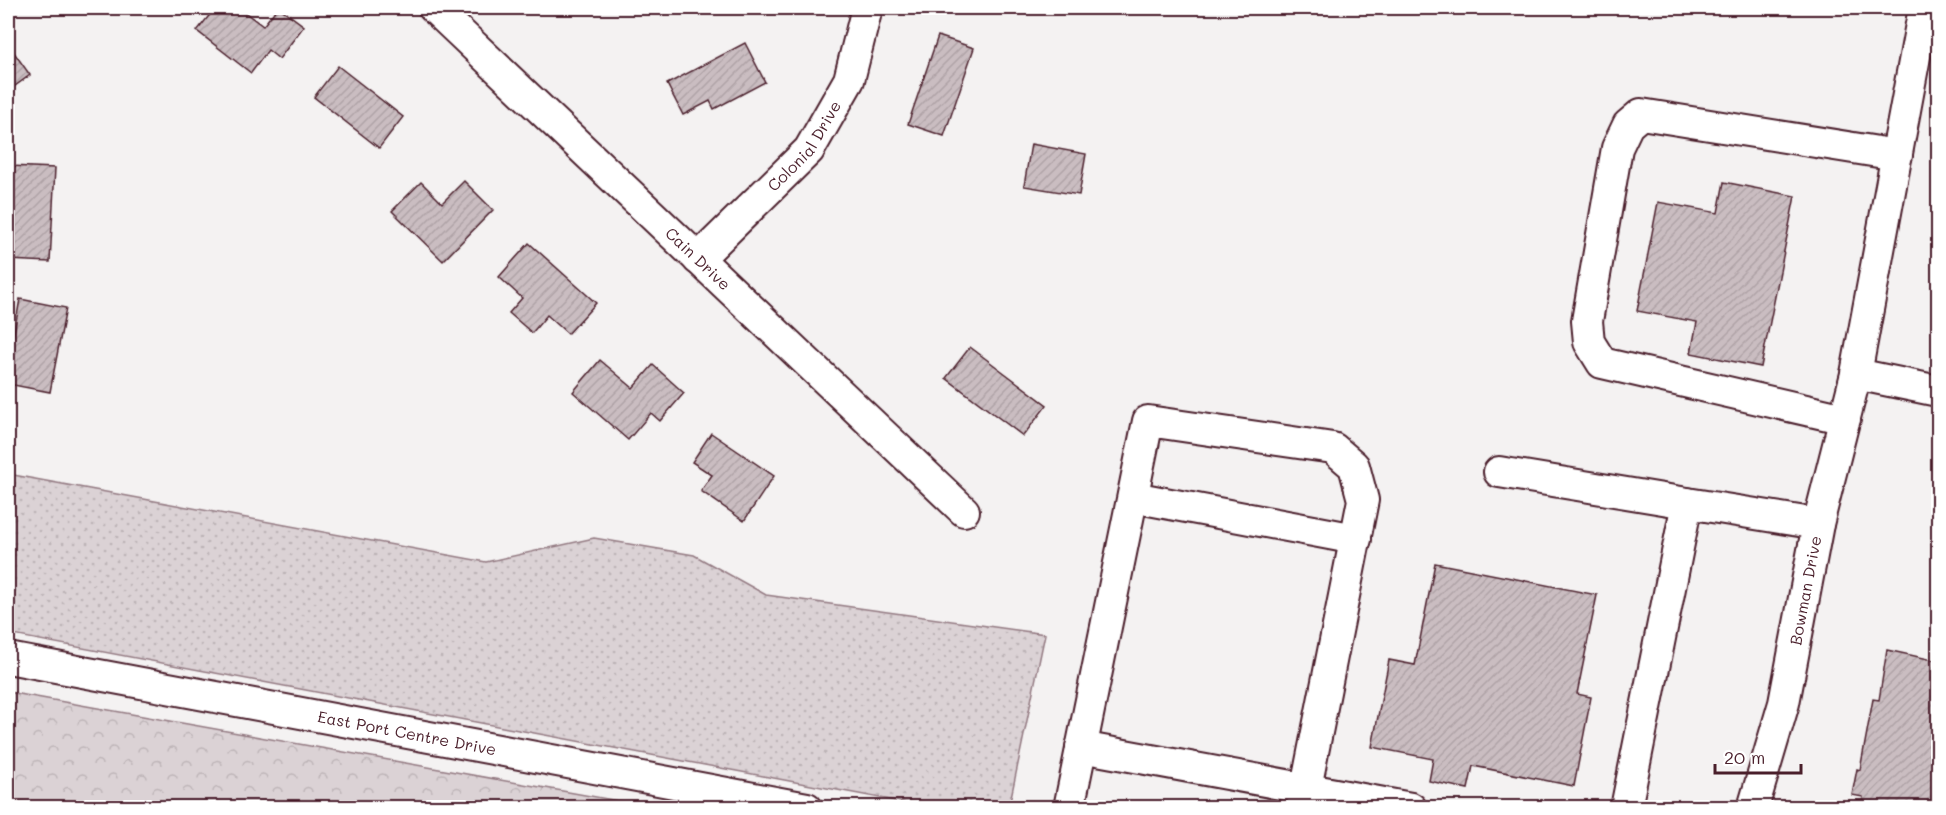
<svg xmlns="http://www.w3.org/2000/svg" width="1946" height="815" font-family="Mali,sans-serif">
	<style>
		.grass { fill: url(#grass-dots); stroke: #927880; stroke-width: 1.5 }
		.forest { fill: url(#forest-crowns); stroke: #927880; stroke-width: 1.5 }
		.building { fill: url(#building-hatch); stroke: #4a1f2b; stroke-width: 1.5 }
		.lines { fill: none; stroke-linecap: round; stroke-linejoin: round }
		.minor-casing { stroke: #4a1f2b; stroke-width: 34 }
		.minor { stroke: #fff; stroke-width: 30 }
		.labels { text-anchor: middle; stroke-width: 6; stroke-linejoin: round; paint-order: stroke }
		.street-label { font-size: 16px; fill: #4a1f2b; stroke: #fff }
	</style>
	<defs>
		<pattern id="grass-dots" width="8" height="8" patternUnits="userSpaceOnUse" patternTransform="scale(1.5)"><rect width="8" height="8" fill="#dbd2d5"/><path d="M2 2h.1M6 6h.1" fill="none" stroke="#bdb4b7" stroke-width="1.8" stroke-linecap="round"/></pattern>
		<pattern id="forest-crowns" width="20" height="18" patternUnits="userSpaceOnUse" patternTransform="scale(1.5)"><rect width="20" height="18" fill="#dbd2d5"/><path d="M2 6a3 3 0 1 1 6 0M12 15a3 3 0 1 1 6 0" fill="none" stroke="#bdb4b7"/></pattern>
		<pattern id="building-hatch" width="6" height="6" patternUnits="userSpaceOnUse" patternTransform="scale(1.5)"><rect width="6" height="6" fill="#cabdc1"/><path d="M-1 1l2-2M0 6l6-6M5 7l2-2" fill="none" stroke="#afa2a6"/></pattern>
	</defs>
	<rect width="100%" height="100%" fill="#f4f2f2"/>
	<filter id="ink" filterUnits="userSpaceOnUse"><feTurbulence type="fractalNoise" baseFrequency=".0167" numOctaves="2"/><feDisplacementMap in="SourceGraphic" scale="12" xChannelSelector="R" yChannelSelector="G"/><feConvolveMatrix kernelMatrix="1 2 1 2 8 2 1 2 1" color-interpolation-filters="sRGB"/></filter>
	<g filter="url(#ink)">
		<path class="grass" d="M8,474L486,562L594,538L694,555L766,595L1045,634L1009,807H928L8,634Z"/>
		<path class="forest" d="M8,692L652,807H8Z"/>
		<g class="building">
			<path d="M215,8H239L263,26L277,8H280L304,26L279,59L268,50L251,73L197,31Z"/>
			<path d="M938,36L974,48L944,136L908,124Z"/>
			<path d="M745,43L765,82L714,109L710,101L683,115L667,84Z"/>
			<path d="M8,44L30,75L8,91Z"/>
			<path d="M338,66L403,117L379,148L314,97Z"/>
			<path d="M1031,144L1086,154L1079,195L1024,186Z"/>
			<path d="M9,166L55,168L50,262L8,260Z"/>
			<path d="M464,181L493,210L443,261L392,211L421,182L442,203Z"/>
			<path d="M1724,182L1795,196L1761,367L1691,353L1697,322L1637,311L1658,202L1718,213Z"/>
			<path d="M529,243L596,303L568,334L547,315L532,333L509,313L522,298L499,277Z"/>
			<path d="M20,299L66,308L50,392L8,384V366Z"/>
			<path d="M970,347L1047,405L1023,436L946,378Z"/>
			<path d="M600,360L633,388L653,365L684,393L660,421L651,413L628,440L573,392Z"/>
			<path d="M711,433L774,476L744,521L701,491L712,475L692,462Z"/>
			<path d="M1435,563L1597,595L1577,694L1591,697L1574,786L1473,766L1468,789L1429,781L1433,759L1372,747L1389,660L1415,665Z"/>
			<path d="M1887,650L1938,661V808H1861L1863,797L1852,795L1857,769L1860,770L1873,699L1879,700Z"/>
		</g>
		<g class="lines">
			<g class="minor-casing">
				<g id="minor">
					<path id="s1" d="M434,8L964,511"/>
					<path id="s2" d="M698,259L809,150L849,80L867,8"/>
					<path d="M1856,374L1938,391"/>
					<path d="M1845,419L1602,363L1589,342L1587,321L1617,148L1628,125L1641,114L1897,155"/>
					<path d="M1499,472L1687,503"/>
					<path d="M1133,497L1356,539"/>
					<path id="s3" d="M8,658L807,808"/>
					<path d="M1081,747L1411,808"/>
					<path d="M1069,808L1148,421L1333,448L1354,466L1363,500L1302,808"/>
					<path d="M1626,808L1687,503L1818,524"/>
					<path id="s4" d="M1753,808L1784,703L1818,524L1856,374L1924,8"/>
				</g>
			</g>
			<use href="#minor" class="minor"/>
		</g>
	</g>
	<g class="labels">
		<g class="street-label">
			<text dy="6" stroke="none"><textPath href="#s2" startOffset="156">Colonial Drive</textPath></text>
			<text dy="6" stroke="none"><textPath href="#s1" startOffset="364">Cain Drive</textPath></text>
			<text dy="6" stroke="none"><textPath href="#s4" startOffset="224">Bowman Drive</textPath></text>
			<text dy="6" stroke="none"><textPath href="#s3" startOffset="406">East Port Centre Drive</textPath></text>
		</g>
	</g>
	<rect width="1946" height="815" fill="none" stroke="#fff" stroke-width="30"/>
	<rect x="15" y="15" width="1916" height="785" fill="none" stroke="#4a1f2b" stroke-width="2" filter="url(#ink)"/>
	<path d="M1715 764v9h86v-9" fill="none" stroke="#4a1f2b" stroke-width="3"/>
	<text x="1724" y="764" font-size="18" fill="#4a1f2b" stroke="#ffffff" stroke-width="4.5" paint-order="stroke">20 m</text>
</svg>
